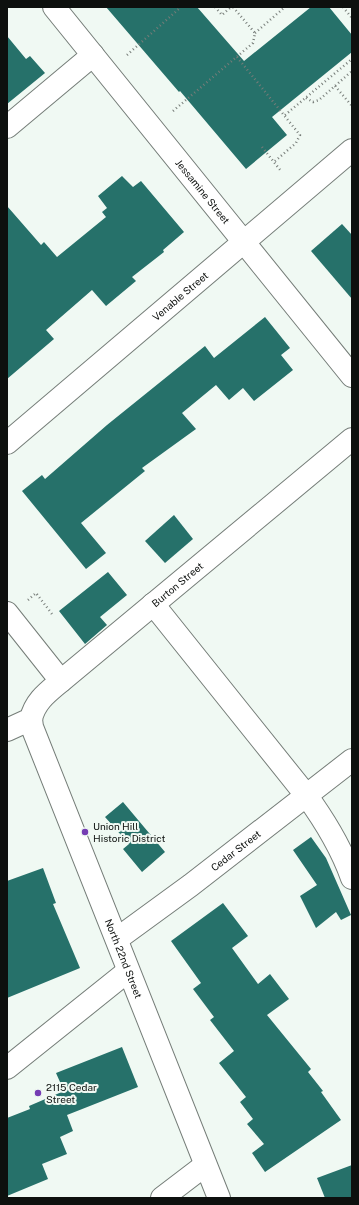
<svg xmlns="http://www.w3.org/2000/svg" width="359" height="1205" font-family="'Public Sans',sans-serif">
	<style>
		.building { fill: #26716a }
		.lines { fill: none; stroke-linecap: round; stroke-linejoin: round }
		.minor-casing { stroke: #757d78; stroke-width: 24 }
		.path { stroke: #777d79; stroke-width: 2.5; stroke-dasharray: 1 3; stroke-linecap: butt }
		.minor { stroke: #fff; stroke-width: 22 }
		.poi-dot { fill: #753db3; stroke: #f0f9f3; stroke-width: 1.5 }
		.labels { text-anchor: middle; stroke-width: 4; stroke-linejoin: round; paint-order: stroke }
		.street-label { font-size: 10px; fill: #0d100e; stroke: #f0f9f3 }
		.poi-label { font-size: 10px; fill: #0d100e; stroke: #f0f9f3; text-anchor: start }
	</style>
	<rect width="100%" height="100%" fill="#f0f9f3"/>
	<g class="building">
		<path d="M106,7H197L244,61L311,7H329L352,35V52L272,117L287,135L246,169L180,91L179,92Z"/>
		<path d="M7,36L26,59L30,56L45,73L7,104Z"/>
		<path d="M122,176L133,187L141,181L184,232L163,250L164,252L132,277L136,281L106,306L92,290L46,330L54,339L7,379V206L41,245L44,242L57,257L106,217L102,212L107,208L98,196Z"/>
		<path d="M342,224L352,235V299L311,251Z"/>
		<path d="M265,317L290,348L281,355L293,370L254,401L243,388L229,400L216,385L182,413L196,429L142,468L145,471L81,523L106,553L86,569L22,491L42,475L45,479L107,425L205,346L214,358Z"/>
		<path d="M174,515L193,539L165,563L145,541Z"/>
		<path d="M108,572L127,595L100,617L107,625L85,644L59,611Z"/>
		<path d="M123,802L165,852L142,872L123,849L129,844L105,817Z"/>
		<path d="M311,837L326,858L351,915L341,920L336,912L316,928L300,896L317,885L293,850Z"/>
		<path d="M43,868L56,903L53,904L80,968L7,998V881Z"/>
		<path d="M223,903L248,936L232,948L258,984L270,974L289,999L267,1015L311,1069L308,1072L323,1091L321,1092L341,1120L265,1172L252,1153L264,1144L247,1124L253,1119L240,1102L246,1097L219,1063L234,1051L210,1020L214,1017L193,989L201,983L171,941Z"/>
		<path d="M122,1047L138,1087L67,1115L73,1131L60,1137L67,1154L42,1164L48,1179L7,1196V1118L30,1109L29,1106L64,1091L56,1073Z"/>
		<path d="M352,1165V1198H325L317,1178Z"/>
	</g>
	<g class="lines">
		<g class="minor-casing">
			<g id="minor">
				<path id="s1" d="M54,7L352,376"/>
				<path d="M7,127L93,55"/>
				<path id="s2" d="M7,443L352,150"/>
				<path d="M153,604L306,795C325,821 341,847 352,878"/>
				<path d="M7,613L61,681"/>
				<path id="s3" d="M31,719L32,727L219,1198"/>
				<path id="s4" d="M7,730L31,719C35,701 48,692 61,681L352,439"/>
				<path id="s5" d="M117,939L191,885L352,760"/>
				<path d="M7,1068L128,971"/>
				<path d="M162,1198L204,1166"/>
			</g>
		</g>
		<g class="path">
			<path d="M215,7L222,15L231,7"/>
			<path d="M343,7L352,18"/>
			<path d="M255,33L285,7"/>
			<path d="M127,55L181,7"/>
			<path d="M237,57L300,135L296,143L274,162"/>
			<path d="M335,86L352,106"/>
			<path d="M306,98L313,102L319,100L352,71"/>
			<path d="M173,111L253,43L255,33L233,7"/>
			<path d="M285,115L352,59"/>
			<path d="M262,147L281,171"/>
			<path d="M28,600L36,593L52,614"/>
		</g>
		<use href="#minor" class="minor"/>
	</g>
	<g class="poi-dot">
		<circle cx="85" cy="832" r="4"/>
		<circle cx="38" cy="1093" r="4"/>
	</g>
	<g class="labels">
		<g class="street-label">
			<text dy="4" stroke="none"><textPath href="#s1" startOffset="237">Jessamine Street</textPath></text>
			<text dy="4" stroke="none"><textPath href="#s2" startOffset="227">Venable Street</textPath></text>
			<text dy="4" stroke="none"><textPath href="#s4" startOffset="227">Burton Street</textPath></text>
			<text dy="4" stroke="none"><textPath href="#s5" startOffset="148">Cedar Street</textPath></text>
			<text dy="4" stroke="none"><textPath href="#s3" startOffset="257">North 22nd Street</textPath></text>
		</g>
		<g class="poi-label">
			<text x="93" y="830">Union Hill<tspan x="93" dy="12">Historic District</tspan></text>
			<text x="46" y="1091">2115 Cedar<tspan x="46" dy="12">Street</tspan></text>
		</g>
	</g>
	<rect width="359" height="1205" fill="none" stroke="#0d100e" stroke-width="16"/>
</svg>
